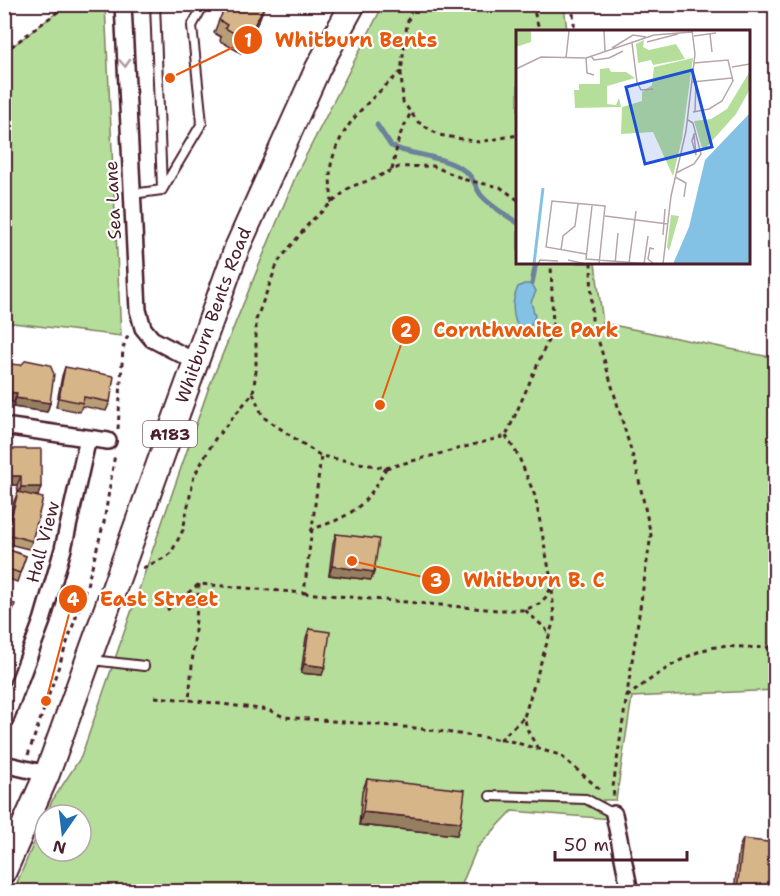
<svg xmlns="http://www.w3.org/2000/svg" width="780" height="896" font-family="'Shantell Sans',sans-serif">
	<rect width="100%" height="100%" fill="#fff"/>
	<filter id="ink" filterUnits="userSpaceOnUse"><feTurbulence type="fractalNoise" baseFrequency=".0167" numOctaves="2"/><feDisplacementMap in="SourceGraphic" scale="12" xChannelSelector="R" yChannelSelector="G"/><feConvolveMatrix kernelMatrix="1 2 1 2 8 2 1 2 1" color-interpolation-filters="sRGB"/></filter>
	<g filter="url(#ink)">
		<path fill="#b5de9a" stroke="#807e62" stroke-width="1.5" d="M68 4 105 5 121 336 5 322V52Z
			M383 5H564L567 31 518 32V262L595 263 603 323 775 358V690L632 697 616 800H603L611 819 512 811 477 848 459 891 13 892 45 817V851H81V815H46L52 801 81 757 209 387 297 173Z"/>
		<path fill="#83c2e4" stroke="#6c819a" stroke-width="1.5" d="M524 284H532L536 291 531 302 535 316 531 325 524 328 516 323C512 310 512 300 518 287Z"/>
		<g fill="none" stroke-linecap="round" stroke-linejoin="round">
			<path stroke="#6c819a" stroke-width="5" d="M377 125 391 146 402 150
				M401 150C422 156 448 158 466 172 474 177 475 187 481 195 491 207 505 214 518 223
				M532 284 536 262"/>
			<defs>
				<path id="service" d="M155 4 162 188
					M162 190 202 123 192 26 204 4
					M132 194 162 190
					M92 660 144 666
					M490 796 586 799 614 814"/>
				<path id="minor" d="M123 4 138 310 143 328 152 339 196 362
					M4 426 108 441
					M4 722 42 621 63 549 88 438
					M4 764 47 774
					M614 814 630 892"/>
				<g id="primary">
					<path id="s1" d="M4 871 47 774 237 248 318 68 353 4"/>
				</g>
			</defs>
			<use href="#service" stroke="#4a1f2b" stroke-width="12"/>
			<use href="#minor" stroke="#4a1f2b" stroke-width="20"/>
			<use href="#primary" stroke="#4a1f2b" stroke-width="28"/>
			<path stroke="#4a1f2b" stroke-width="3" stroke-dasharray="4.5 4.5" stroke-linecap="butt" d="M532 4 540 32
				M572 4 575 32
				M4 52 68 4
				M401 72 403 102 418 122 439 135 479 142 518 135
				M392 170 399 137 411 112
				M332 203C331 191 329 177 331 165 340 124 371 99 401 72L407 24 413 4
				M591 262 592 319 636 467 651 535 613 787 614 798
				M253 393 263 417 321 456 386 468 506 436 553 329 551 262
				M118 429 123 348 128 335
				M311 532 312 529C352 517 367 505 386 468
				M143 568 166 557 171 553 183 530 194 476 215 439 253 393 256 371V320L278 262 311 221 350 187 373 179 399 167 433 166 466 180 500 187 518 200
				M199 584 189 700 269 710 284 717 415 728 510 741 560 755 597 787 601 793
				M304 593 497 610H525L539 604 547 596 552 585 535 496 518 455 506 436
				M167 610 199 584 304 593 321 456
				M525 610 545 628 549 635
				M155 697 189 700
				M627 697C648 680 691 649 717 647 737 645 755 650 774 646L776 641
				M500 740 524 717
				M538 749 528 731 524 717 554 620 552 587
				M28 755 87 585 104 522 115 454"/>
			<use href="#service" stroke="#fff" stroke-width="8"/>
			<use href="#minor" stroke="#fff" stroke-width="15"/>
			<use href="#primary" stroke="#fff" stroke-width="24"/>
		</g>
		<path fill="#b89d76" stroke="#4a1f2b" stroke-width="1.5" d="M263 7H264L259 20 241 53 220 41 221 37 214 33 219 20Z
			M10 364 50 403 47 412 13 407 14 402 4 401V392L7 372Z
			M65 367 110 402 106 411 82 406 80 412 56 407 62 376Z
			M4 449 38 496H33L32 541 29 549 4 543 14 501 18 492 17 485H4Z
			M336 534 374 572 371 580 329 575 333 543Z
			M4 548 26 556 17 582 4 577Z
			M309 629 322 675 301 673 306 638Z
			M367 779 457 835 359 825 362 792Z
			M743 839 776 891H734L739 848Z"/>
		<path fill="#967f60" stroke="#4a1f2b" stroke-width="1.5" d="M264 7 259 20 241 53 246 40Z
			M7 392 17 393 14 402 4 401Z
			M16 398 50 403 47 412 13 407Z
			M6 476H21L17 485H4Z
			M21 487H41L38 496H18Z
			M332 566 374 572 371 580 329 575Z
			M304 664 325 667 322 675 301 673Z
			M363 812 461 822 457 835 359 825Z"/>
		<path fill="#d6b689" stroke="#4a1f2b" stroke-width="1.5" d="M227 4H262L261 6 264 7 246 40 225 28 227 25 219 20Z
			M26 360 50 365 54 374 50 403 16 398 17 393 7 392 10 364 21 365Z
			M65 367 114 376 110 402 84 397 83 403 59 398Z
			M4 449H41V487H21V476H6Z
			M18 492 43 498 32 541 7 534Z
			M336 534 379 539 374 572 332 566Z
			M4 548 26 556 20 573 6 568 4 573Z
			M4 601 15 604 7 628 4 627Z
			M309 629 330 632 325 667 304 664Z
			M367 779 465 790 461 822 363 812Z
			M743 839 776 843V891H747L737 890Z"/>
		<defs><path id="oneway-chevron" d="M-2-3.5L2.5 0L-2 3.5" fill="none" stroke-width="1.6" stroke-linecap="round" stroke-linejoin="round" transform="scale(1.5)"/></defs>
		<use stroke="#ae9aa0" href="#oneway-chevron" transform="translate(125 63) rotate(87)"/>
	</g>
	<g text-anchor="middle" stroke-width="4.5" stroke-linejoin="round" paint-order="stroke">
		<rect fill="#fff" stroke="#80626b" stroke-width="1.5" x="143" y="421" width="54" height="26" rx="4.5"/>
		<g font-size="16" font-weight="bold" fill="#4a1f2b">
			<text x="170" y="440">A183</text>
		</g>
		<g font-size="18" fill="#4a1f2b" stroke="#fff">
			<text transform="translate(113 200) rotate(-93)" y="6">Sea Lane</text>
			<text dy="6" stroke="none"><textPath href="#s1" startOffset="594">Whitburn Bents Road</textPath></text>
			<text transform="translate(43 542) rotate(-75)" y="6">Hall View</text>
		</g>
	</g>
	<g transform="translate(516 30)">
		<rect width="234" height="234" fill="#fff"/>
		<path d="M0 0H15V12L0 17ZM128 10 127 17 133 20 160 14 169 29 137 35 135 30 122 33 120 14ZM177 28 166 109 157 146 137 102 105 104 106 77 126 71V62L136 55 138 37ZM93 38 95 42H110L119 48 91 56V74L100 75 103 68 105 77 59 78 58 60H63V54H84V39ZM234 41V59L220 84 187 121 178 91 195 89 211 79ZM155 185 163 186 153 221 151 217Z" fill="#b5de9a"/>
		<path d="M234 83V234H157L173 197 189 130Z" fill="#83c2e4"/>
		<path fill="none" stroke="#83c2e4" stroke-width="3" d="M18 234 27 158"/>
		<path fill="none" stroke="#b7a5aa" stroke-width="1.5" d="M88 0 89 22M194 4 196 22M178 6 200 3M131 12 162 4M116 13 121 52 125 60 137 59M96 18 117 5 130 7M75 26 78 30 93 28 107 21M50 28 53 1M70 28 71 43 78 45M216 37 234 34M0 39 25 27 70 28 138 5 176 2M176 52 216 48M179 81 180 52M177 82 193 79 206 71 217 51 212 30 178 33M178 104 180 125 176 111 178 104 180 103M160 143 178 134 185 124 177 93 172 90M159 147 170 153 168 167M76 176 70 229 134 234M89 186 152 194M147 205 149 179M45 220 47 206 59 196 62 174M70 224 30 217 36 171 89 176 83 234M52 230 70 234M113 233 120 181M22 234 24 230 42 231M99 234 102 203M128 234 132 206M138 234 132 229 134 218 138 219M147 234 155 166 170 101 179 24 176 0"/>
		<path fill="#1d4ed8" fill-opacity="0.15" stroke="#1d4ed8" stroke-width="3" d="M176 40 196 117 129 134 110 57Z"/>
		<rect width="234" height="234" fill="none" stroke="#4a1f2b" stroke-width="3"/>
	</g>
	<path fill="none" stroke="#e8590c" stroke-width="2" d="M170 78L248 40M380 405L406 330M352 561L436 580M46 701L73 599"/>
	<g fill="#e8590c" stroke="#fff" stroke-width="2">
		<circle cx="170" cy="78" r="6"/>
		<circle cx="380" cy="405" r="6"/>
		<circle cx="352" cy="561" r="6"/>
		<circle cx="46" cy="701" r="6"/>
		<circle cx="248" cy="40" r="15"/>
		<circle cx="406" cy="330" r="15"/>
		<circle cx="436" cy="580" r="15"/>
		<circle cx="73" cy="599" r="15"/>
	</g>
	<g font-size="18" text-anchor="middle" font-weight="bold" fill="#fff">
		<text x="248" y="47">1</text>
		<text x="406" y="337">2</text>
		<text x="436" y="587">3</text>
		<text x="73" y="606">4</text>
	</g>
	<g font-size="20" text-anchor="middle" font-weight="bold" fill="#e8590c" stroke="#fff" stroke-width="4.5" stroke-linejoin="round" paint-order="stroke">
		<text x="356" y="47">Whitburn Bents</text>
		<text x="526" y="337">Cornthwaite Park</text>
		<text x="534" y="587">Whitburn B. C</text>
		<text x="159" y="606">East Street</text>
	</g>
	<rect width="780" height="896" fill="none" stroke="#fff" stroke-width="24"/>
	<rect x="12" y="12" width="756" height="872" fill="none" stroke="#4a1f2b" stroke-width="2" filter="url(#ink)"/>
	<g transform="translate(63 833) rotate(194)"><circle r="28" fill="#ffffff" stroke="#b7a5aa" stroke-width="1.5"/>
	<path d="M0-4.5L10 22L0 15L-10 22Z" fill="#1f6fb2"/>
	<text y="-9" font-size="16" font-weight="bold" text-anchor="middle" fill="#4a1f2b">N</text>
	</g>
	<path d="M555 851v9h132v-9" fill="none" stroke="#4a1f2b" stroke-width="3"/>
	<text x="564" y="851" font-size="18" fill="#4a1f2b" stroke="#ffffff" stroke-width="4.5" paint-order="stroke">50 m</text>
</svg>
